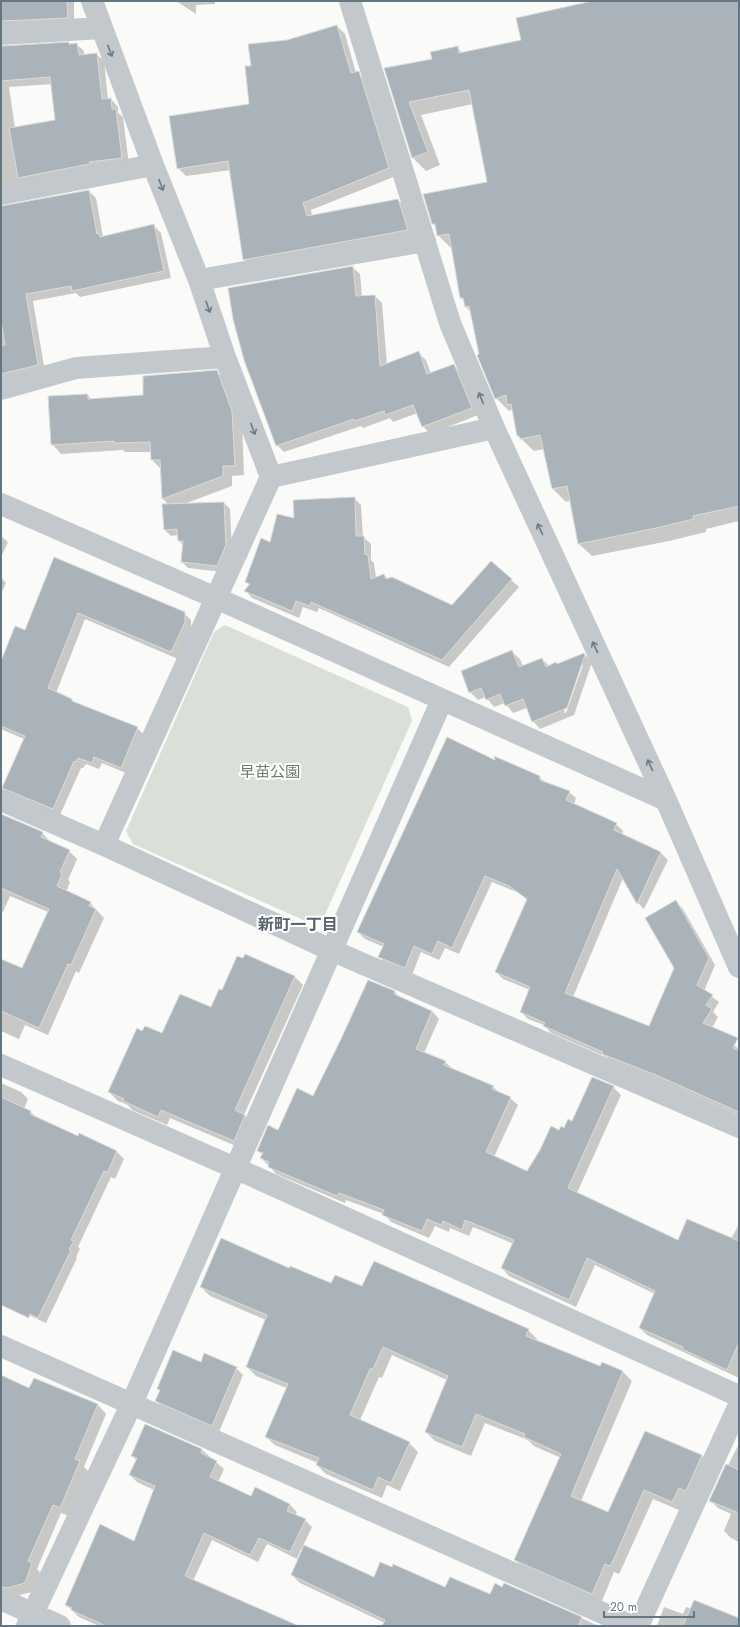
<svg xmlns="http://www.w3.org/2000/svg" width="740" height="1627" font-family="Jost,'Noto Sans JP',sans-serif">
	<rect width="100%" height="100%" fill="#fafaf8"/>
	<path fill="#dadfd7" d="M225 625 408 707 412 721 323 919 308 922 133 844 126 831 214 632Z"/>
	<path fill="#0003" fill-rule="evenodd" d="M1 1H74V24L1 31Z
		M176 1H215V4L196 5V14Z
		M597 1H739V521L706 529V532L669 541 592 556 579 544 571 500 566 502 553 489 544 449 534 451 518 436 513 409 509 411 496 398 481 354 472 313 466 307 465 301 461 298 452 248H451L438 235 436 227 433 224 488 182 473 104 421 115 440 165 426 171 413 158 385 69 433 60 457 48 463 53 522 41Z
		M337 26 345 34 356 73H358L366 81 396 176 311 210 312 216 398 200 406 208 415 238 252 267 244 259 231 170 186 176 178 168 251 105 252 67 287 41Z
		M76 44 84 51V56L96 54 104 61 108 100 111 99 118 107V113L123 117 129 165 1 191V47ZM52 84 56 121 15 128 9 87Z
		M89 191 96 198 103 237 153 225 161 233 171 278 80 297 76 293 33 301 45 372 1 383V207Z
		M352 267 360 274 362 296H375L382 303 387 365 418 353 426 360 431 374 453 365 460 372 478 415 430 434 423 426 418 413 393 422 390 418 363 428 361 426 284 452 277 445Z
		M216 371 226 381 242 422 244 475 232 476V486L184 504 224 503 230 509 232 552 223 572 188 568 182 562 184 546 179 541 178 535 171 536 165 530 169 505 163 499 161 469 152 460V452H125L123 450 61 454 52 444 88 395 92 400 144 396Z
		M354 498 361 505 363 537 371 544V560L374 563 376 578 384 575 388 579 453 606 491 562 519 587 449 667 319 608 317 612 303 607 299 618 252 598 246 591 250 586 246 582 271 543 295 519Z
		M1 536 8 542 1 557Z
		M55 558 184 613 191 620V629L178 659 85 619 56 693 72 700 76 704 137 728 144 735 128 774 102 763 99 769 86 764 83 768H81L60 815 10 795 3 788 24 739 1 729V661L16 627 26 631Z
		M1 577 6 583 1 594Z
		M512 652 520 659 523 666 542 659 549 666 558 665 584 654 592 662 574 715 540 729 533 721 527 708 513 713 505 703 494 707 486 697 478 700 470 692ZM581 665H583L566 713 564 712Z
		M497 762 539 777 545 782 569 792 576 798 574 805 616 824 623 831 622 834 661 853 668 860 644 909 638 903 623 878 573 997 649 1027 675 968 676 902 683 909 715 965 704 991 719 1002 713 1012 718 1017 712 1028 739 1049V1115L632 1069 631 1070 610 1061 607 1057 551 1033 544 1025 528 1019 521 1012 530 990 503 979 496 972 528 900 517 892 492 882 459 954 445 948 439 960 421 952 412 975 386 964 380 957 384 947 365 939 358 932Z
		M1 814 42 833 50 841V842L69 851 77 859 68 880 70 882 66 892 90 903 104 918 79 973 76 971 48 1035 25 1025 19 1039 1 1031V960L22 969 48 912 10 896 3 912 1 911Z
		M295 977 303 985 244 1115 253 1124 243 1149 170 1118 167 1125 132 1110 128 1105 118 1101 109 1092 143 1032 163 1034 211 1009 222 991Z
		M395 992 400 998 432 1011 439 1019 424 1053 445 1062 453 1069 493 1087 499 1092 510 1098 518 1105 494 1157 528 1172 559 1131 573 1122 593 1078 613 1087 621 1095 577 1193 679 1242 731 1239 739 1224V1378L647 1335 640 1328 655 1294 595 1265 576 1307 509 1276 502 1268 514 1244 473 1227 469 1236 450 1228 449 1232 435 1226 429 1238 391 1222 384 1214 346 1200 345 1203 276 1174 269 1166 261 1158 263 1155 258 1151 313 1097Z
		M1 1083 21 1092 28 1099 24 1109 31 1112 37 1118 78 1137 117 1152 124 1159 115 1179 111 1177 78 1247 80 1249 76 1257 77 1258 46 1323 1 1302Z
		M375 1262 528 1330 537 1339 536 1342 601 1367 623 1372 632 1381 581 1501 609 1513 645 1432 702 1456 711 1465 681 1511 653 1499 621 1570 619 1574 614 1572 601 1603 524 1569 515 1560 561 1458 534 1446 528 1440 485 1423 471 1456 435 1441 426 1432 447 1380 392 1355 382 1378 379 1377 360 1420 409 1443 418 1452 400 1491 387 1485 382 1498 326 1474 317 1465 318 1463 275 1445 266 1437 287 1388 256 1376 247 1367 266 1320 210 1296 201 1287 290 1269 332 1284 363 1287Z
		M201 1363 236 1368 243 1375 219 1432 163 1407 156 1401 161 1391 158 1389Z
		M1 1376 29 1389 34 1379 98 1405 106 1414 84 1467 88 1471 69 1516 61 1513 37 1569 40 1572 33 1592 1 1599Z
		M739 1444V1542L731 1538 724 1531 731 1514 718 1508 710 1500Z
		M202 1450 224 1469 218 1482 251 1497 255 1488 290 1505 297 1512 295 1516 305 1520 312 1527 303 1546 374 1578 490 1595 503 1588 505 1584 599 1626H383L385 1623 300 1583 292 1575 303 1550 301 1549 297 1559 267 1544 258 1562 212 1540 193 1581 274 1626H99L79 1617 66 1605 135 1542 154 1490 137 1482 130 1475 137 1461 132 1455Z
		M664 1607 683 1614 686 1607 739 1622V1626H657Z"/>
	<path fill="#aab3b9" stroke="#dcdcda" d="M1 1H67L68 18 1 21Z
		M592 1H739V506L693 516 694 519 656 528 578 544 567 486 552 489 540 435 520 439 519 436H517L511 404 507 405 506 395 495 399 477 355 479 354 469 306 465 307 463 298H460L449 234 437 236 435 224H432L423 194 487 182 469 90 409 102 428 152 412 158 384 68 432 59 430 52 458 46 459 53 521 40 516 18Z
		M337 25 351 73 359 71 389 168 303 203 307 216 398 199 408 230 243 260 228 161 177 169 169 116 249 104 245 66H251L248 44 287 40Z
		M69 42V44L77 43 79 55 97 53 102 99 111 98 112 109H116L122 158 89 162 90 164 84 165 18 178 9 128 55 120 50 77 1 81V46Z
		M89 190 97 234 99 233 100 237 154 224 164 271 72 291 71 286 26 294 38 365 1 374V346L5 345 1 321V206Z
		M353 266 356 296 375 295 380 366 419 351 427 374 454 364 472 408 422 427 413 405 385 415 384 411 355 421 354 419 276 446 244 360 233 319 228 288Z
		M217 370 232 411 235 466H223V476L162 499 160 460H151L150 442 115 443 114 441 51 445 48 396 88 394V399L143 395V376Z
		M355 497 356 536H364L365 554 368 555 371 579 384 574 386 579 392 577 452 605 491 561 512 579 442 660 311 602 310 606 296 601 292 611 244 591 250 584 245 582 261 538 270 542 277 514 294 518 293 500Z
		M224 502 226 545 217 566 181 562 183 541H178L177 529 164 530 162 504Z
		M54 557 185 612V622L171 652 78 613 48 688 72 699V701L138 727 121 768 94 757 92 763 78 758 76 762 74 761 53 809 2 788 25 736 1 726V661L15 626 25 630Z
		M512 650 519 667 542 658 546 667 556 662 557 664 584 653 585 655 567 708 532 722 523 699 505 706 500 694 486 700 481 688 469 693 461 671Z
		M447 737 495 760 494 756 540 776V780L570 791 566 800 617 823 614 830 661 852 637 904 617 869 565 993 649 1026 674 968 645 918 676 900 709 958 697 985 713 995 706 1005 712 1009 703 1023 738 1038 733 1048 739 1051V1112L656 1075 602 1054 603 1052 543 1026 545 1023 520 1012 530 987 495 972 527 899 509 886 485 876 452 948 438 941 432 954 414 946 405 968 378 957 384 944 357 932Z
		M1 814 43 832 41 837 70 850 60 872 62 874 57 886 91 902 89 906 96 909 71 965 68 964 39 1028 1 1011V959L22 968 49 909 1 888Z
		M245 954 295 976 235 1110 245 1115 234 1141 161 1110 158 1117 123 1101 124 1099 108 1092 137 1028 142 1031 145 1026 162 1033 180 994 211 1007 219 989 222 990 237 956 243 958Z
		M368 980 395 991 394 994 432 1011 416 1049 446 1061 444 1065 494 1086 492 1089 511 1097 486 1152 527 1171 540 1150 551 1126 559 1130 561 1126 564 1128 568 1119 572 1121 592 1077 614 1086 568 1188 678 1240 687 1219 739 1241V1342L727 1370 682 1349 683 1347 639 1328 655 1291 587 1258 569 1300 501 1268 514 1240 465 1220 462 1230 443 1221 441 1225 427 1219 422 1231 382 1215 384 1210 339 1193 337 1196 268 1167 269 1162 260 1158 263 1153 257 1151 268 1125 278 1130 297 1088 313 1096 341 1039Z
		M1 1097 31 1111 30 1114 78 1136 79 1133 117 1151 107 1173 104 1171 71 1240 74 1241 69 1249 71 1250 38 1318 30 1314 29 1318 1 1305Z
		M221 1238 289 1268 290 1266 331 1283 335 1275 362 1286 374 1261 529 1329 526 1336 600 1366 602 1362 623 1371 571 1496 608 1512 645 1431 702 1455 686 1491 679 1488 672 1502 644 1490 613 1561 610 1566 605 1564 592 1594 514 1560 561 1454 524 1437 525 1434 476 1414 462 1447 425 1432 448 1376 383 1347 373 1369H370L350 1415 410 1442 391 1483 378 1477 373 1490 316 1465 319 1458 265 1437 288 1384 246 1367 267 1315 200 1287Z
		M173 1350 201 1362 204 1353 237 1367 212 1426 155 1401 160 1390 157 1389Z
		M1 1375 29 1388 34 1378 98 1404 75 1459 80 1461 60 1508 53 1505 28 1561 32 1563 25 1583 7 1588 1 1587Z
		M145 1424 202 1449 201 1453 217 1461 210 1477 251 1496 255 1487 290 1504 287 1511 306 1519 290 1552 259 1538 250 1555 204 1533 185 1576 299 1626H106L71 1610 72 1608 65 1605 100 1524 134 1541 155 1486 129 1475 137 1458 131 1456Z
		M726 1464 739 1470V1513L709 1501Z
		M304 1545 374 1577 380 1562 392 1567 393 1564 445 1587 450 1577 490 1594 495 1583 502 1587 504 1583 582 1617 578 1626H382L385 1620 291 1575Z
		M694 1600 739 1618V1626H683Z"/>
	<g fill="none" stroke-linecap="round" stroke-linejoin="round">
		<path stroke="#c3c8cc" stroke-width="22" d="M92 1 153 165 199 280 225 357 271 477 104 845
			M350 1 450 323 494 428 666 800 739 967
			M1 34 102 28
			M1 194 153 165
			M199 280 425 241
			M1 389 76 368 225 357
			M271 477 494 428
			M1 504 216 598 666 800
			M1 800 104 845 331 950 739 1127
			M1 1065 235 1168 739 1396
			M1 1346 632 1626
			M1 1599 60 1626
			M27 1626 132 1403 442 700
			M638 1626 739 1405"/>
	</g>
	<defs><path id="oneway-shaft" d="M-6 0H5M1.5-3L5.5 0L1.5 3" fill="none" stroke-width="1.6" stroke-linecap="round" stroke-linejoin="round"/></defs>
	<g stroke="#6a7a87">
		<use href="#oneway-shaft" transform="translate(110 51) rotate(69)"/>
		<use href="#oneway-shaft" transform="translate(161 185) rotate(69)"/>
		<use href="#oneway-shaft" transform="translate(208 307) rotate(71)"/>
		<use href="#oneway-shaft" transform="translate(481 398) rotate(-112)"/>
		<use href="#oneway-shaft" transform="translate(253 429) rotate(69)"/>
		<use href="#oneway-shaft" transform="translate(540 529) rotate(-115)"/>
		<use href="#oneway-shaft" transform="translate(595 647) rotate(-115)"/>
		<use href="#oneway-shaft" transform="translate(650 765) rotate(-115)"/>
	</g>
	<g text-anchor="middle" stroke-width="4" stroke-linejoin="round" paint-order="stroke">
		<g font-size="15" fill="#687a64" stroke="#fff">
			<text x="270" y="777">早苗公園</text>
		</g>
		<g font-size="16" font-weight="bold" fill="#57646e" stroke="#fff">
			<text x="298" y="930">新町一丁目</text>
		</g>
	</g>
	<rect width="740" height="1627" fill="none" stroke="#657683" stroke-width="4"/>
	<path d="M604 1611v6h90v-6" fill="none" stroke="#657683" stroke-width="2"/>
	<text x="610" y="1611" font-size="12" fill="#657683" stroke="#ffffff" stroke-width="3" paint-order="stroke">20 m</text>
</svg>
